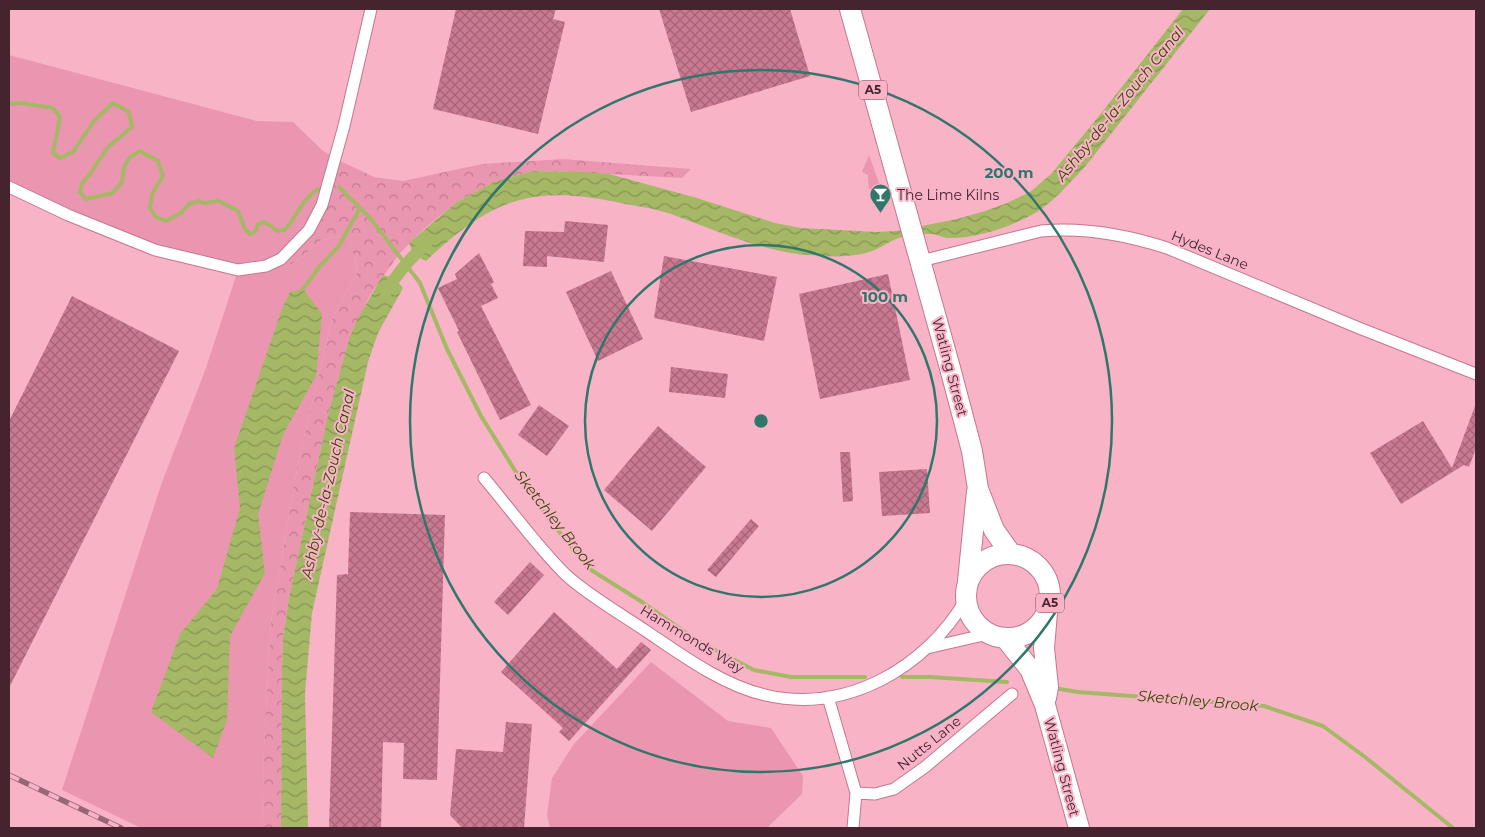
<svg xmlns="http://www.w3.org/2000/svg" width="1485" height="837" font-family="Montserrat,sans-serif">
	<defs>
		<pattern id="forest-crowns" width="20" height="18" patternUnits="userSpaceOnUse" patternTransform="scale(1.25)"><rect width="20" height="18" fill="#eb96b0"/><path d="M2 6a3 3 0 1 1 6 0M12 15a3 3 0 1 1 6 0" fill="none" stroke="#c07a90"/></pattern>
		<pattern id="water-waves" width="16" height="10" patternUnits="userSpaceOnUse" patternTransform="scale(1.25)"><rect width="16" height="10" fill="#a5b866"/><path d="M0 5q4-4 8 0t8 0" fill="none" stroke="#889554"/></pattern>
		<pattern id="building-cross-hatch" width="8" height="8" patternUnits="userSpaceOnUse" patternTransform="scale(1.25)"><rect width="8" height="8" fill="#c97992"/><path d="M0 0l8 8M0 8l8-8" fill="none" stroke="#a56378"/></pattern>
	</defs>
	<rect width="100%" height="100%" fill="#f8b3c7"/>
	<path fill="#eb96b0" d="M9 55 257 121 293 122 322 150 334 158 322 205 262 279 300 259 319 241 340 236 349 240 358 271 332 320 298 463 271 621 264 746 262 828H141L62 790 161 485 206 368 238 270 155 250 9 187Z
		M869 155 884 197 881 199C869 196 868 186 868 175L862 172Z
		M651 662 728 721 771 728 803 776 802 794 767 828H550L547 815 552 778 574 744Z"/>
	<path fill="url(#forest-crowns)" d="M334 158 374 177 403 181 482 164 563 159 691 169 682 178 553 171H532L494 182 457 202 424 229 399 254 370 295 349 339 328 415 289 598 283 638 282 671 281 828H262L264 746 271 621 298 463 332 320 358 271 349 240 339 236 319 241 300 259 262 280 266 266 301 245Z"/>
	<path fill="url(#water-waves)" d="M1183 9H1210L1084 168C1071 181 1059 196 1044 207 1021 224 979 238 951 238 944 239 937 233 929 234 920 234 908 235 899 238 889 241 880 249 869 252 846 259 821 256 797 254 754 248 712 229 671 214 654 208 634 206 616 202 529 184 489 201 426 261L414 255 409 243 457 202 494 182 532 171 585 172 609 174 697 198 775 223 801 228 876 232 896 231 957 219 985 211 1007 203 1030 192 1052 173 1103 111Z
		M383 275 394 278 403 288 378 333 368 362 312 613 305 693 308 828H281L282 671 283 638 289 598 328 415 349 339 358 318Z
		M303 289 322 314 316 376 283 435 258 514 265 573 230 636 227 720 213 758 151 712 180 634 217 589 240 508 234 448 283 306 290 292Z"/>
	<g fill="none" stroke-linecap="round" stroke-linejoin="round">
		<path stroke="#a5b866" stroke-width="4" d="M9 104 21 103 53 108 60 117 53 153 60 158 73 152 94 121 113 103 129 112 132 127 108 147 90 174 82 183 80 192 86 199 113 193 122 182 124 167 130 157 140 151 158 161 163 176 152 194 150 208 156 217 166 221 181 213 189 204 199 201 204 203 219 201 238 211 245 229 250 234 255 232 258 224 265 222 277 231 285 230C297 216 302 199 318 189
			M339 187 370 218 420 283 447 349 481 416 516 472 549 519 588 568 642 602 696 640 754 670 791 677H865
			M303 289 320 266 339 246 360 208
			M902 677H930L1007 682
			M1054 688 1078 692 1264 706 1323 726 1365 757 1453 828"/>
		<path stroke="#a5b866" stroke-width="12" d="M386 292C397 274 410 258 426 244"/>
	</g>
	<path fill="url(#building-cross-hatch)" d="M456 9H556L553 19 565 22 538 134 433 109Z
		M659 9H790L810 76 691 112Z
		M565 221 608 225 604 262 547 256V267L523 266 525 231 564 232Z
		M479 253 494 282 491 284 498 298 481 306 531 405 500 420 457 332 459 331 438 288 457 279 455 274Z
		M664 256 777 277 764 341 654 318Z
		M611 271 643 339 598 361 566 292Z
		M888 274 910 380 820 399 799 294Z
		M72 296 179 351 9 688V421Z
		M671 367 728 374 725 398 669 392Z
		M539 405 569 426 547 456 518 435Z
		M1475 406 1476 448 1469 467 1464 465 1401 504 1370 453 1423 421 1452 468Z
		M658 426 706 467 652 531 604 490Z
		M840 452H850L853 501 843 502Z
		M927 469 930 513 882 516 879 472Z
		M350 512 445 515 437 780 403 779 404 743 383 742 381 828H329L337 575 348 574Z
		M751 519 759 526 716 577 707 570Z
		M530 562 544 575 508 615 494 602Z
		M554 612 617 669 641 642 651 650 569 741 559 732 563 728 501 672Z
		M506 722 532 724 524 828H462L450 815 456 749 503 752Z"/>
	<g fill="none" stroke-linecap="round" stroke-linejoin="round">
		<defs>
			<path id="street" d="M9 187 68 215 155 250 238 270 266 266 281 259 309 230 322 205 344 126 371 9
				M921 261 1041 231C1084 227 1127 235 1167 248L1359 328 1476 374
				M484 478C511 510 536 545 565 574 586 594 621 614 646 631 682 655 722 685 765 695 846 714 926 668 966 599
				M927 648 988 634
				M828 697 856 793 853 828
				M856 793 875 794 894 789 925 767 1012 694"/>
			<path id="highway" d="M850 9 950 368 972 451 978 489 994 530 1011 554
				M966 596a42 42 0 1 1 84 0a42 42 0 1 1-84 0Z
				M968 581 977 491
				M1006 639 1030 669 1045 705 1079 828
				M1046 698 1048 687 1044 648 1047 613"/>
		</defs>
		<use href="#street" stroke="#c6768f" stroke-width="13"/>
		<use href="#highway" stroke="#c6768f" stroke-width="22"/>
		<use href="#street" stroke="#fff" stroke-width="11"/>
		<use href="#highway" stroke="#fff" stroke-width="20"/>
		<defs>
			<path id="rail" d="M9 775 121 828"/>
		</defs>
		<use href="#rail" stroke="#986776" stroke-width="5.5"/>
		<use href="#rail" stroke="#f8b3c7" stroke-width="4" stroke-dasharray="11" stroke-linecap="butt"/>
	</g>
	<g fill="none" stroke="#31766a" stroke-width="2.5">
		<circle cx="761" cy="421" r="176"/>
		<circle cx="761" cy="421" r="351"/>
	</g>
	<defs>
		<symbol id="bar-pin" viewBox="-11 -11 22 30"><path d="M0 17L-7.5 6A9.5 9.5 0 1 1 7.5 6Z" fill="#31766a" stroke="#f8b3c7"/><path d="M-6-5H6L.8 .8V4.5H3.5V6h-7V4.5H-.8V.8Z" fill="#fff"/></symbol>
	</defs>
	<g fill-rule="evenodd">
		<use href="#bar-pin" x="868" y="182" width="25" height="34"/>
	</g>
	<g text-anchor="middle" stroke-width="4" stroke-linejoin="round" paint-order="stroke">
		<g fill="#f8b3c7" stroke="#7b4f5d" stroke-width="1">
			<rect x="859" y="80.5" width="28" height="19" rx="4"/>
			<rect x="1036" y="593.5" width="28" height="19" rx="4"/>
		</g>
		<g font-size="12" font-weight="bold" fill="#45242f">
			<text x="873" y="94">A5</text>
			<text x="1050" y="607">A5</text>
		</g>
		<g font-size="14" fill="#45242f" stroke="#f8b3c7" text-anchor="start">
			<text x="897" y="200">The Lime Kilns</text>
		</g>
		<g font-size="14" fill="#45242f" stroke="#f8b3c7">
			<text transform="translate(1210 250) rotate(22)" y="5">Hydes Lane</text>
			<text transform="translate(950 367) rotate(75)" y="5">Watling Street</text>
			<text transform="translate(692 639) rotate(31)" y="5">Hammonds Way</text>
			<text transform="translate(929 743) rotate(-39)" y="5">Nutts Lane</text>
			<text transform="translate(1062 767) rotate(75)" y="5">Watling Street</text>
		</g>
		<g font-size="15" font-style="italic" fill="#3b4606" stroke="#f8b3c7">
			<text transform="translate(1120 104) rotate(-51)" y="5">Ashby-de-la-Zouch Canal</text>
			<text transform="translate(328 484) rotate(-77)" y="5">Ashby-de-la-Zouch Canal</text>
			<text transform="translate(555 520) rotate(52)" y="5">Sketchley Brook</text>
			<text transform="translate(1198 701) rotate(5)" y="5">Sketchley Brook</text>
		</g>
	</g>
	<circle cx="761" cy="421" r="8" fill="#31766a" stroke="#f8b3c7" stroke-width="2.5"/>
	<g font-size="15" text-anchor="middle" font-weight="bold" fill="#31766a" stroke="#f8b3c7" stroke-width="4" stroke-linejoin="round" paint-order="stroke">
		<text x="1009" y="178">200 m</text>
		<text x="885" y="302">100 m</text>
	</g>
	<rect width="1485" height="837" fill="none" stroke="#45242f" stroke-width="20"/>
</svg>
